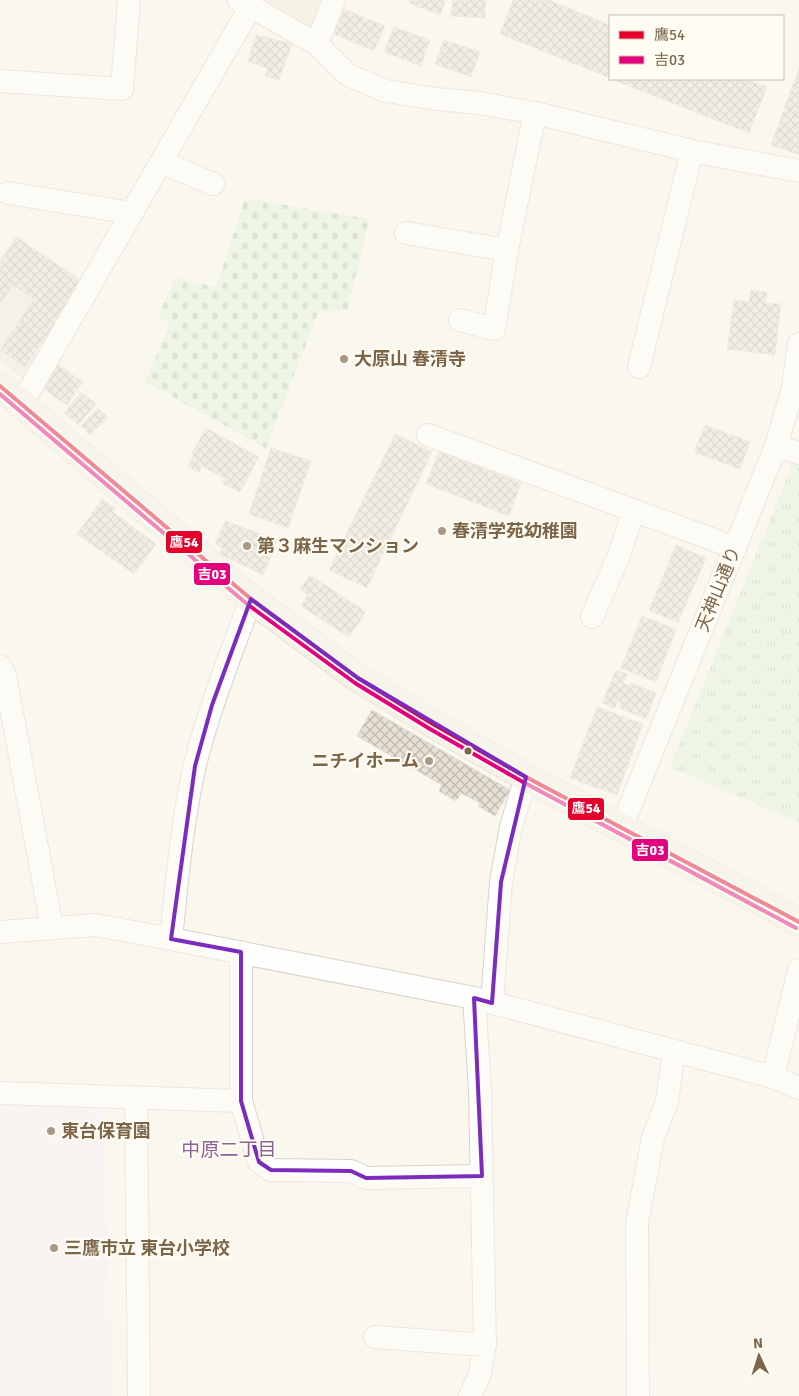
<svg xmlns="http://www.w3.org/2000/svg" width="799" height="1396" font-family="Signika,'Noto Sans JP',sans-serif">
	<defs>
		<pattern id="cemetery-stones" width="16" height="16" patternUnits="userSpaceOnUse" patternTransform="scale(1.25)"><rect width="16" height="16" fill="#e2f2d8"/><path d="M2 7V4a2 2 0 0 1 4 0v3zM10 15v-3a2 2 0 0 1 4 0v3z" fill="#bcc8b1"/></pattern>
		<pattern id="park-tufts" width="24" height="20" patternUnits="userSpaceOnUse" patternTransform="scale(1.25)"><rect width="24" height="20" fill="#e2f2d8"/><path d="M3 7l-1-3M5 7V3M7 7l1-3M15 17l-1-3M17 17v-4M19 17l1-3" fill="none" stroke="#bcc8b1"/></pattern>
		<pattern id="building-cross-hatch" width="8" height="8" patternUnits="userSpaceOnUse" patternTransform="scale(1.25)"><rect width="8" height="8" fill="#e7e0d5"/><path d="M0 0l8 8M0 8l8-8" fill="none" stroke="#c0b9af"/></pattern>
	</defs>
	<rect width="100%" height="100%" fill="#faf7ee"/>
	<path fill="#f3ecdc" d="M252 0H328L316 33Z"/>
	<path fill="#ede8df" d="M16 236 86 282 24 381 0 360V259Z"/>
	<path fill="#f8eef5" d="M0 1105 102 1107 114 1396H0Z"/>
	<path fill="url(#cemetery-stones)" d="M245 198 369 219 348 309 318 313 266 448 145 382 170 324 158 316 175 278 216 287Z"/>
	<path fill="url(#park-tufts)" d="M793 463 799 464V823L670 767Z"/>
	<path fill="url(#building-cross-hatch)" stroke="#e4dcd0" d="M410 0H446L440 15 409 3Z
		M453 0H486L485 18 451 16Z
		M513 0H549L610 25V78L500 34Z
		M344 9 385 26 374 51 334 34Z
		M394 27 430 40 421 66 384 52Z
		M256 35 292 44 279 80 265 76 268 69 248 61Z
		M444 40 480 52 471 77 435 64Z
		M799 68V155L771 145Z
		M611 79H746L767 87 749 133Z
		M17 237 83 283 25 367 0 350 34 299 13 285 0 304V262Z
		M751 290 767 292 766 303 781 304 775 355 727 349 734 300 749 302Z
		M56 363 83 382 67 405 40 387Z
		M81 392 96 404 78 425 64 413Z
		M98 408 108 418 90 435 81 426Z
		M705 425 750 442 740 469 694 452Z
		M206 428 259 457 240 492 222 483 225 479 202 466 199 472 188 467 194 454 192 453Z
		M395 434 432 452 367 588 329 570Z
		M271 448 311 461 288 528 249 514Z
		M439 451 521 483 509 516 426 484Z
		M102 499 116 509 113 512 156 544 134 574 77 534Z
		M226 521 277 540 263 575 219 554 223 549 215 543Z
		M676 545 706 558 678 623 649 610Z
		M310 575 366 612 349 637 301 606 308 595 300 589Z
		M642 616 676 629 656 682 621 668Z
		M616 670 627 674 623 683 629 686 631 683 656 693 646 719 619 708 621 703 618 701 615 708 602 703Z
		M597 707 643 724 617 795 570 778Z
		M372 710 510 790 495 816 478 806 480 803 461 793 456 801 439 791 442 785 357 736Z"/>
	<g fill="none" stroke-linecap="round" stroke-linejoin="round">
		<defs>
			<path id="minor" d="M239 0 317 44 348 75 386 91 437 99 480 103 535 113 692 151 799 171
				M317 44 334 0
				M0 81 122 89 129 0
				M161 162 213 184
				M8 193 132 213
				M406 233 507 250
				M460 320 494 329 507 250 535 113
				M639 367 692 151
				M21 405 251 6
				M428 435 717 541 735 549
				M776 446 799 453
				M592 617 619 555 634 510
				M0 666 5 676 52 927
				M621 828 776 446 793 388 799 344
				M0 932 95 925 171 939 474 998 773 1077 799 1088
				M171 939C177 881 182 822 195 765 209 708 231 654 251 599
				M241 952V1101L259 1162 271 1170 351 1171 366 1178 482 1176
				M492 1003 501 882 511 827 526 777
				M773 1077 799 970
				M0 1093 241 1101
				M136 1098 139 1396
				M375 1337 485 1345
				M470 1396 479 1377 485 1345 480 1089 474 998
				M638 1396 637 1223 653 1138 667 1101 674 1051"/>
			<path id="major" d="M0 386 251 599 358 678 433 724 526 777 799 922"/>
		</defs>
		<use href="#minor" stroke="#d8d3c9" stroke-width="24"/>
		<use href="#major" stroke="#dcd4ca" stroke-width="29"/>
		<use href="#minor" stroke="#fefefc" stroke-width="22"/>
		<use href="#major" stroke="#f4f1e6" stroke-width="28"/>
		<defs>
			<path id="bus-1" d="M0 386 251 599 358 678 433 724 526 777 799 922"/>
			<path id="bus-2" d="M0 394 247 604 355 683 430 729 523 782 796 928"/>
		</defs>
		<use href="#bus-1" stroke="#fffcf3" stroke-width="8"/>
		<use href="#bus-2" stroke="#fffcf3" stroke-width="8"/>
		<use href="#bus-1" stroke="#e4002b" stroke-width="4"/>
		<use href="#bus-2" stroke="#e5007d" stroke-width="4"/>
	</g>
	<path d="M0 0H799V1396H0ZM251 599 358 678 526 777 501 882 492 1003 474 998 482 1176 366 1178 351 1171 271 1170 259 1162 241 1101V952L171 939 195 766 212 705Z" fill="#faf7ee" fill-opacity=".55" fill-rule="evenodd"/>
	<path fill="none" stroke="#7b2cbf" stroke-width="4" stroke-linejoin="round" d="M251 599 358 678 526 777 501 882 492 1003 474 998 482 1176 366 1178 351 1171 271 1170 259 1162 241 1101V952L171 939 195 766 212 705Z"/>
	<g fill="#a99883" stroke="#fffcf3" stroke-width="2">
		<circle cx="344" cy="359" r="5"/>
		<circle cx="442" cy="531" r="5"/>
		<circle cx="247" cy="546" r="5"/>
		<circle cx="429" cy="761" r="5"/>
		<circle cx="51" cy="1131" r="5"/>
		<circle cx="54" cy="1248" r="5"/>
	</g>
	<circle fill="#7d654a" stroke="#fffcf3" stroke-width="2" cx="468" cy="751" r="4.5"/>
	<g text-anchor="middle" stroke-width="4" stroke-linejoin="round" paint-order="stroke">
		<g font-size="18" font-weight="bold" fill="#7d654a" stroke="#fffcf3" text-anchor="start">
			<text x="354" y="365">大原山 春清寺</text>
			<text x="452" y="537">春清学苑幼稚園</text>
			<text x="257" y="552">第３麻生マンション</text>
			<text x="419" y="767" text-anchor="end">ニチイホーム</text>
			<text x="61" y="1137">東台保育園</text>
			<text x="64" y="1254">三鷹市立 東台小学校</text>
		</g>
		<g font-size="18" fill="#7d654a" stroke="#fffcf3">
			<text transform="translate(718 589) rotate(-68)" y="6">天神山通り</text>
		</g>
		<g font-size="19" fill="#8f6298" stroke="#fffcf3">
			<text x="229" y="1156">中原二丁目</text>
		</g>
	</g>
	<g stroke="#fffcf3" stroke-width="2">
		<rect x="165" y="530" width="38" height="24" rx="5" fill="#e4002b"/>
		<rect x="193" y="562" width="38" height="24" rx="5" fill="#e5007d"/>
		<rect x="567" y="797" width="38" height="24" rx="5" fill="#e4002b"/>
		<rect x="631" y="838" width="38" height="24" rx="5" fill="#e5007d"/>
	</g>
	<g font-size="14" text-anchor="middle" font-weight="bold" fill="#fff">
		<text x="184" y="547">鷹54</text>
		<text x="212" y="579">吉03</text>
		<text x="586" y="813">鷹54</text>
		<text x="650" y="855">吉03</text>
	</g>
	<rect x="609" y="15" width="175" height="65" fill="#fffcf3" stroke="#cbc0af"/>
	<rect x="619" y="31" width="25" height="8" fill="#e4002b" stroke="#cbc0af"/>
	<text x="654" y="40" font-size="15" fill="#7d654a">鷹54</text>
	<rect x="619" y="56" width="25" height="8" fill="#e5007d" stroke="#cbc0af"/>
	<text x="654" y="65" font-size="15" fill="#7d654a">吉03</text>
	<g transform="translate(759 1356) rotate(356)" stroke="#fffcf3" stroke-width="4" paint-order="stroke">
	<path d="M0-4L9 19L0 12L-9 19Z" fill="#7d654a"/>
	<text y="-8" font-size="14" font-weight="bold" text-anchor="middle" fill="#7d654a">N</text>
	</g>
</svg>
